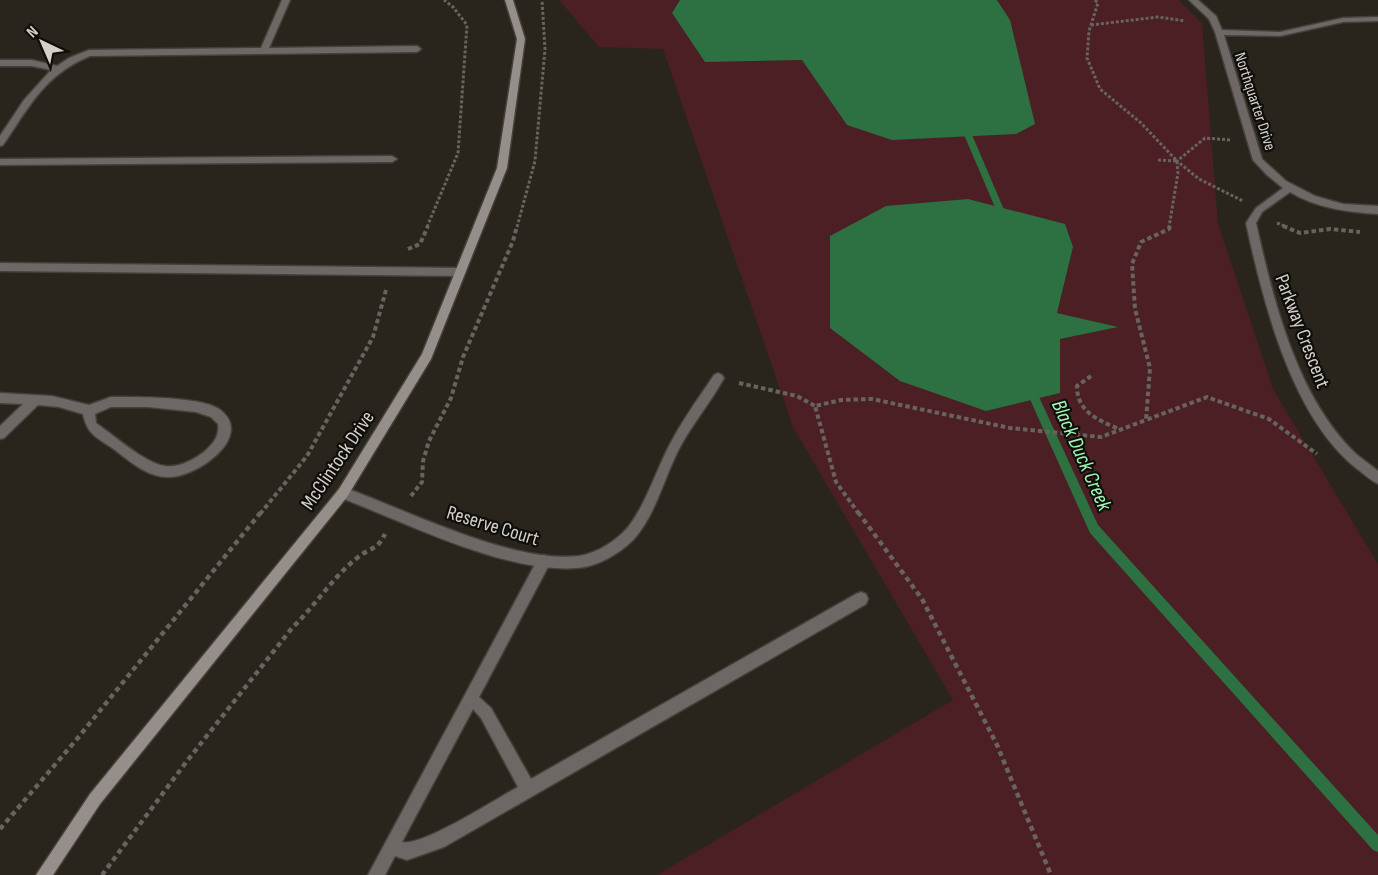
<svg xmlns="http://www.w3.org/2000/svg" width="1378" height="875" font-family="'Sofia Sans Condensed',sans-serif">
	<rect width="100%" height="100%" fill="#29251d"/>
	<path fill="#4c1f25" fill-rule="evenodd" d="M559 0H680L672 13 705 61 802 60 847 125 1010 20 997 0H1179L1202 23 1218 224 1273 389 1378 564V875H657L953 700 793 427 663 49 599 47ZM1073 247 1057 313 1116 327 1060 339V393L986 411Z"/>
	<path fill="#2d7041" d="M680 0H997L1010 20 1035 124 1016 134 892 140 847 125 802 60 705 62 672 13Z
		M968 199 1065 224 1073 247 1057 313 1118 327 1060 339V393L986 411 900 381 830 328V236L886 206Z"/>
	<g fill="none" stroke-linecap="round" stroke-linejoin="round">
		<path fill="#2d7041" fill-rule="evenodd" d="M963 120 967 123 1008 219 1007 221 1004 222 1000 219 959 123Z
			M1029 382 1033 383 1034 386 1098 525 1378 835V852L1373 850 1090 533 1024 386 1025 383Z"/>
		<defs>
			<path id="lane" d="M282 0H290L269 48 417 46 421 49 417 52 90 56C45 74 29 107 3 145L0 146V136L24 100 51 70 32 66H0V60H32L57 66 69 58 89 50 261 48Z
				M392 156 397 159 392 162 0 165V159Z
				M0 263 461 268 466 272 461 276 0 271Z
				M0 393 52 396 89 405 111 397H120C143 397 201 397 219 409 257 436 195 479 167 477 148 477 129 461 115 450 98 438 87 435 83 414L59 407 38 405 4 438 0 439V426L23 404 0 403ZM111 407H148L196 412 211 417 218 424C220 436 213 444 204 452 193 460 179 468 165 466 146 464 112 434 96 423L95 414Z
				M544 555 549 557 551 561 549 565 479 697 491 708 531 779 856 594 861 592 866 594 868 599 866 604 444 847 407 860 395 856 385 875H368L539 557ZM473 709 481 718 518 787C498 798 420 848 402 842Z"/>
			<path id="street" d="M1189 0H1198L1216 16 1222 30 1280 32 1343 18 1378 17V21L1343 22 1280 36 1224 35 1262 159 1286 181 1315 196 1343 204 1378 206V214C1348 212 1316 208 1290 192L1262 212 1256 223C1273 300 1297 398 1356 454 1363 460 1371 465 1378 471V484C1370 480 1363 473 1356 468 1291 416 1263 301 1246 223L1256 208 1283 188 1267 175 1253 160 1215 32 1209 19Z
				M718 373 722 375 724 378C711 402 693 423 680 447 664 477 656 515 633 540 619 554 596 567 577 568 506 574 405 522 339 497L337 493 339 489 343 487C406 510 513 564 579 556 597 553 617 541 629 526 646 503 655 474 668 448 681 422 698 399 714 375Z"/>
			<path id="secondary" d="M505 0H513L525 39 507 168 431 359 347 497 100 804 53 875H36L90 794 339 489 422 354 497 168 517 39Z"/>
		</defs>
		<use href="#lane" stroke="#444139" stroke-width="3"/>
		<use href="#street" stroke="#444139" stroke-width="3"/>
		<use href="#secondary" stroke="#444139" stroke-width="3"/>
		<path stroke="#67645d" stroke-width="3" stroke-dasharray="3 2" stroke-linecap="butt" d="M1095 0 1098 3 1089 31 1087 58 1100 89 1141 123 1177 161 1178 173 1169 227
			M1091 25 1158 17 1185 21
			M1230 140 1205 138 1177 161 1199 179 1243 201
			M1158 160 1176 161
			M1277 223 1287 227
			M427 227 458 153 467 25 453 7 444 0
			M517 227 535 161 545 49 542 0"/>
		<path stroke="#67645d" stroke-width="4" stroke-dasharray="4.5 3" stroke-linecap="butt" d="M1170 226 1169 229 1141 242 1132 264 1135 309 1150 368 1146 420 1207 397 1269 419 1317 454
			M1283 226 1300 233 1330 229 1360 232
			M408 249 420 244 428 226
			M1091 376 1077 386C1077 412 1098 420 1119 429
			M739 383 797 396 815 406
			M411 496 422 482 423 461 429 441 451 398 463 357 513 241 517 226
			M260 514 307 456 373 337 386 290
			M859 514 836 482 815 406 841 400 872 399 1010 428 1101 437 1146 420"/>
		<path stroke="#67645d" stroke-width="4.5" stroke-dasharray="5 4" stroke-linecap="butt" d="M858 512 922 599 997 745 1051 875
			M0 829 77 739 261 512
			M102 875 187 761 292 628C315 606 332 578 357 558 370 547 377 551 385 534"/>
		<use href="#lane" fill="#6d6866" fill-rule="evenodd"/>
		<use href="#street" fill="#6d6866" fill-rule="evenodd"/>
		<use href="#secondary" fill="#958e8a" fill-rule="evenodd"/>
	</g>
	<g text-anchor="middle" stroke-width="4.5" stroke-linejoin="round" paint-order="stroke">
		<g font-size="16" fill="#d4d1cc" stroke="#100e0b">
			<text transform="translate(1256 101) rotate(72)" y="6">Northquarter Drive</text>
		</g>
		<g font-size="20" fill="#d4d1cc" stroke="#100e0b">
			<text transform="translate(1303 331) rotate(69)" y="7">Parkway Crescent</text>
			<text transform="translate(337 460) rotate(-56)" y="7">McClintock Drive</text>
			<text transform="translate(493 525) rotate(17)" y="7">Reserve Court</text>
		</g>
		<g font-size="21" font-style="italic" fill="#9efbb4" stroke="#100e0b">
			<text transform="translate(1082 455) rotate(66)" y="7">Black Duck Creek</text>
		</g>
	</g>
	<g transform="translate(42 42) rotate(316)" stroke="#100e0b" stroke-width="4.5" paint-order="stroke">
	<path d="M0-4.5L10 22L0 15L-10 22Z" fill="#d4d1cc"/>
	<text y="-9" font-size="16" font-weight="bold" text-anchor="middle" fill="#d4d1cc">N</text>
	</g>
</svg>
